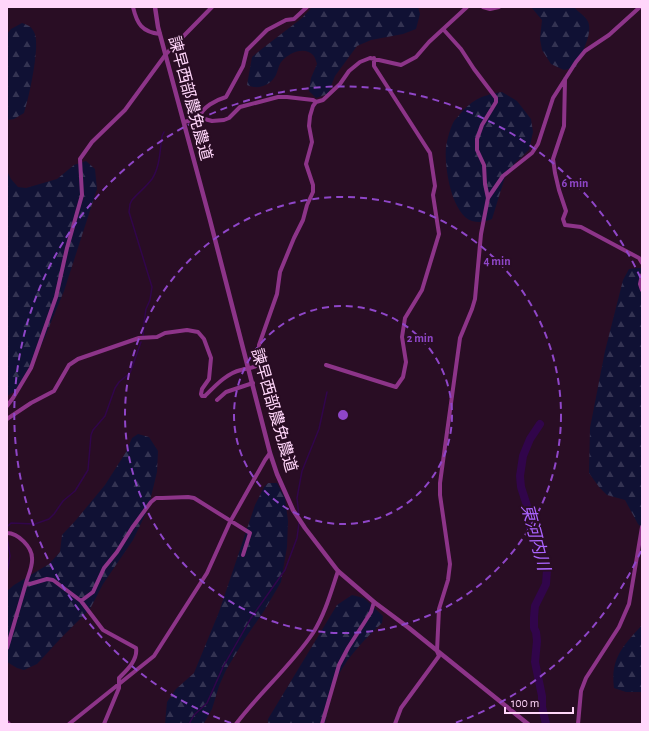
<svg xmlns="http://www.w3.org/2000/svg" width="649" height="731" font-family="'Alegreya Sans','Noto Sans JP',sans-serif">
	<defs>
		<pattern id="forest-firs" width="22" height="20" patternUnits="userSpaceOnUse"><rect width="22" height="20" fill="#101134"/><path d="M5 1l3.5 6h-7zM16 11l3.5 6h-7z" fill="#343352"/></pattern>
	</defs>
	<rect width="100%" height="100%" fill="#290d24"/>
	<path fill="url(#forest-firs)" d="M312 7H418L420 14 416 29 403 34 371 40 357 46 335 76 328 94 316 98 309 91 311 78 317 64C316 61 315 57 313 55 304 46 289 53 282 61 279 64 278 70 276 75 270 86 258 90 247 85L252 57 263 48 302 18Z
		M531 7H574C578 12 584 15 587 20 595 31 580 56 576 67L564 70 551 64 542 50 540 39 542 20Z
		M22 23C28 25 31 26 34 32 41 43 29 98 24 113L14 119 7 120V34L11 29Z
		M502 92 517 101 531 119 533 132 529 150 515 163 505 177 492 219C485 222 479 223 472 221 451 214 444 165 446 147 447 140 450 129 453 123 454 120 458 117 460 114 473 99 483 95 502 92Z
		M86 161 95 169 97 189 64 291 42 344 17 390 7 396V171L11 179 18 187 26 188 57 179 74 165Z
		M638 268H642V528L638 524 625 500 607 495 599 487 589 473 590 428 605 351 623 280 629 269Z
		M138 434 149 437 158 451 157 472 148 509 133 540 103 584 90 609 61 638 37 664 24 670 17 668 7 662V591L14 585 49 564 60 552 62 535 76 520 105 485 126 452 132 438Z
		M268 483H277L285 498 288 521 287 547 281 582 264 611 246 637 226 670 219 686 212 709 204 723 165 724 167 702 176 689 194 673 219 612 255 505 264 487Z
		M352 595 364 598 383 616 382 623C365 639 349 655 338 676 331 690 328 708 325 724H268V719L337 605Z
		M642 625V692H626L614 688C610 658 624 645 642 625Z"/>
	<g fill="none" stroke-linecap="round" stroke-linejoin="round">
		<path stroke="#31054b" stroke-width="1.5" d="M143 337 144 323 146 309 150 300 152 287 129 212 130 204 132 200C138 193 146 187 152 179 160 167 160 150 162 136L164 132
			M299 517 297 498 302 471 319 429 327 392
			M7 527 11 523 35 524 49 519 54 514 63 501 75 491 88 470 91 435 93 430 105 416 115 388 119 382 130 373 141 342
			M7 537 10 556 7 573
			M189 724 194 715 207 703 223 667 251 618 285 570 297 538 299 523"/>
		<path stroke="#31054b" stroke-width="8" d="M540 424 530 439 523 456 520 476 521 487 529 512 530 528 547 570 546 584 535 606 534 617V628L536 632 537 641 535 662 542 696V707L546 724"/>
		<path stroke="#8d3489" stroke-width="4" d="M133 7C137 24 142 32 160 34
			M483 7 490 9 499 7
			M565 79 564 126 553 159 555 173 559 190 566 211 563 219 565 225 581 227 639 258 642 263
			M199 118C202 107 216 100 226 97L243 66 247 50 267 30 286 20 294 19 307 7
			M184 122 201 118 212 121 224 120 229 118 240 107 278 97H287L313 100 316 102 323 100 340 84 349 71 360 62 370 58 401 65 416 57 429 42 467 7
			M488 198 503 176 532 153 538 144 553 98 576 62 585 51 609 35 640 7
			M642 275 640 284 642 290
			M326 365 396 387 403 377 406 362 402 337 405 318 422 290 439 234 433 195 435 186 430 153 374 66V58
			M217 400 226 392 253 383
			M7 406 13 398 31 368 56 297 67 248 82 195 80 159 92 142 125 110 166 54 212 7
			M7 419 31 403 54 391 69 365 78 359 139 338 157 337 165 333 187 330 198 332 204 339 211 358 209 379 202 389 201 394 202 396H205C215 386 227 373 241 370 246 368 251 369 256 366L259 361V345L277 294 280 272 294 238 303 220 307 205 313 192V185L306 164 312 142 309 126 310 116 313 106 316 102
			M7 533C18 533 32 547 32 558 33 566 28 576 26 583L30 584 47 579 53 580 81 601 103 630 136 648C138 660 127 670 119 678V688L104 724
			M81 601 93 592 104 568 117 552 132 528 151 502 156 498H162L188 497 194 498 250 533 243 555
			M7 648 26 583
			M7 722 9 724
			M69 724 154 656 207 573 230 522 265 460 270 453
			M236 724C260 692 291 666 313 633 325 614 331 592 338 571
			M322 724 339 665 348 648 371 612 374 602
			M395 724 401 708 439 656 437 651 439 609 448 580 450 564 440 495V483L460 338 472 309 475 299 481 234 488 198 485 184 484 165 477 150V139L482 125 496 102V98L474 69 461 49 443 29
			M578 724 581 691 586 678 619 627 629 604 642 527"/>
		<path stroke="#8d3489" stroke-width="4.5" d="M155 7 158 27 210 220 270 453 277 474 293 510 305 528 338 571 374 602 409 628 528 724"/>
	</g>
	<g fill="none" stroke="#8f46c8" stroke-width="2" stroke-dasharray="7 5">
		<circle cx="343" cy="415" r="109"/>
		<circle cx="343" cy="415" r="218"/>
		<path d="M641 551A328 328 0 0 1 455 723M231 723A328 328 0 1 1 641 279"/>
	</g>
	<g text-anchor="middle" stroke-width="4" stroke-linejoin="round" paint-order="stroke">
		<g font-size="16" fill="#ffd6fa" stroke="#290d24">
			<text transform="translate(191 98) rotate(75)" y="6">諫早西部農免農道</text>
			<text transform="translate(275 410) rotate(74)" y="6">諫早西部農免農道</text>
		</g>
		<g font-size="17" font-style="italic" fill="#ab64ff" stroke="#290d24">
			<text transform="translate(536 537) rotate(75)" y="6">東河内川</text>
		</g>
	</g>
	<circle cx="343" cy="415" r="6" fill="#8f46c8" stroke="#290d24" stroke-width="2"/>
	<g font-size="12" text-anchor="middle" font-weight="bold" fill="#8f46c8" stroke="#290d24" stroke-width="4" stroke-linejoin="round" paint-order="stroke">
		<text x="575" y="187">6 min</text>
		<text x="497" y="265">4 min</text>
		<text x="420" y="342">2 min</text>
	</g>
	<rect width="649" height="731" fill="none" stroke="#ffd6fa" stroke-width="16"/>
	<path d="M505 707v6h68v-6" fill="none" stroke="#ffd6fa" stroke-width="2"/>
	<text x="511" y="707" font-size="12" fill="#ffd6fa" stroke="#290d24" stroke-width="3" paint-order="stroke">100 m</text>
</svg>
